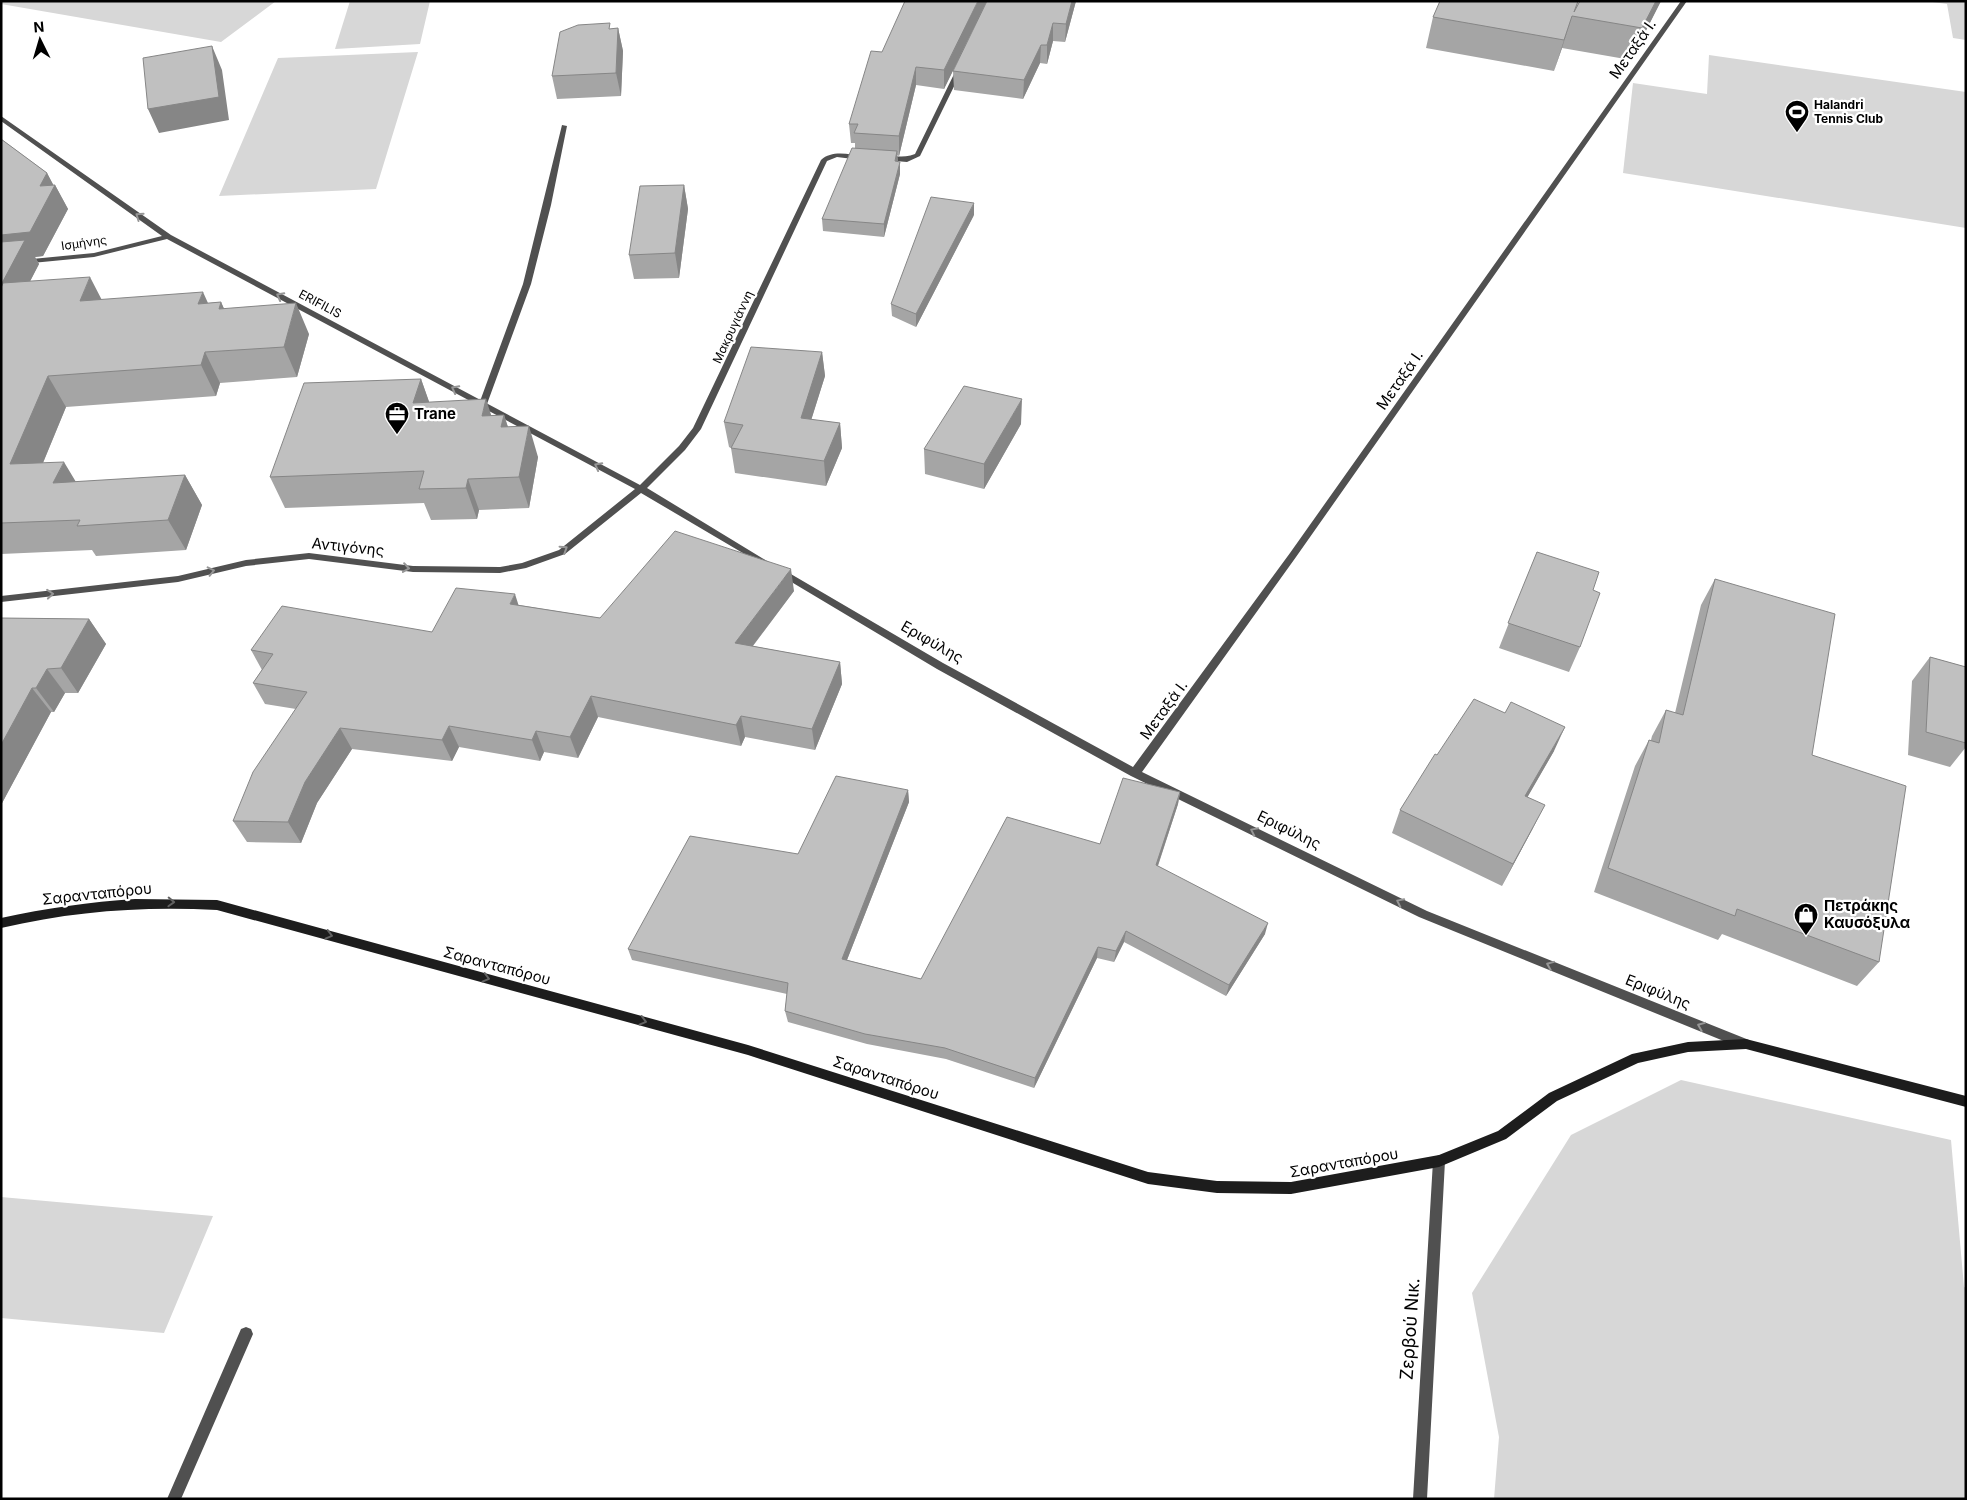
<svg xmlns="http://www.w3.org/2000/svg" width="1967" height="1500" font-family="Inter,sans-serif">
	<rect width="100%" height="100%" fill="#fff"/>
	<path fill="#d7d7d7" d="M1 1H276L221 42 1 4Z
		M350 1H430L420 44 335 49Z
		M1925 1H1966V40L1953 38 1947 4Z
		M418 52 376 189 219 196 278 58Z
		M1709 55 1966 92V228L1623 173 1633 83 1707 94Z
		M1681 1080 1951 1140 1964 1287 1966 1288V1499H1494L1499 1437 1472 1293 1571 1135Z
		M1 1197 213 1216 164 1333 1 1318Z"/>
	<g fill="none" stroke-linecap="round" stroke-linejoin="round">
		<path fill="#505050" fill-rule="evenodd" d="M562 125 567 126 551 205 531 284 487 404 486 406H480L479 404 523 284Z
			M246 1327 251 1329 253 1334 181 1499H167L241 1329Z"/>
		<path fill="#505050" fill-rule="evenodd" d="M1681 1H1687L1296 557 1142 772 1427 911 1749 1040 1751 1044 1749 1048 1745 1049 1741 1048 1419 917 1131 776 937 669 778 574 776 572 778 570H784L943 663 1133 767 1290 553Z
			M959 68 962 70 920 156 907 162 884 160 883 159C890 154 903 159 915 154L956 70Z
			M1 116 171 235 640 485 679 446 693 428 821 160C832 150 849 154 863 157L864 158 861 160 837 157 827 161 701 429 685 450 647 488 772 564 768 567 765 566 641 493 565 554 526 568 500 573 413 572 309 559 246 566 178 582 1 602V596L178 576 246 560 309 553 413 566 500 567 522 563 559 550 635 489 167 239 94 257 1 266V262L94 253 162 236 1 121Z
			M1439 1155 1443 1157 1445 1161 1427 1499H1413L1433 1161 1435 1157Z"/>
		<path fill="#1d1d1d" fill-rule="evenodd" d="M135 899 217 900 748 1045 1148 1172 1217 1181 1291 1182 1439 1155 1498 1131 1549 1093 1632 1054 1688 1042 1746 1039 1966 1096V1107L1746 1049 1688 1052 1638 1063 1557 1101 1506 1139 1439 1167 1291 1194 1217 1193 1148 1184 748 1055 217 910C144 906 73 911 1 928V918C46 908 90 902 135 899Z"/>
	</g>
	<path fill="#a5a5a5" d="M987 1 944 89 916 85 899 156 897 155 898 162 900 174 884 237 823 231 822 219 855 148V143H851L849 124 882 52Z
		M1076 1 1065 42 1053 41 1047 64 1040 63 1023 99 954 90 953 71Z
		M1440 1H1579L1577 6 1580 1H1661L1631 60 1562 48 1554 71 1426 48 1433 17Z
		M618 28 623 51 621 96 557 99 552 76 611 29Z
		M1 139 47 173 53 185H55L68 209 43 256 35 257 39 264 30 281 102 300 208 303 221 302 224 309 309 334 297 377 220 383 216 396 66 407 43 463 76 482 185 475 202 505 186 550 96 556 92 550 1 554Z
		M684 185 688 209 679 278 634 279 629 255Z
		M974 215 916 327 892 316 891 304Z
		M822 352 825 376 811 420 840 423 842 448 826 486 735 473 731 448 729 447 724 422Z
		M421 379 429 402 491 415H504L508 427 538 457 529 508 479 510 477 519 431 520 424 503 285 508 270 477Z
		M1021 424 984 489 925 474 924 449Z
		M1537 552 1580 647 1569 672 1499 648Z
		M1715 579 1812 755 1879 962 1857 986 1722 934 1718 940 1594 892 1635 766 1649 740H1651L1652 736 1666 710 1675 713 1701 605Z
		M794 591 753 646 840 662 842 684 815 750 745 737 741 746 598 717 578 758 544 752 540 761 459 747 452 761 352 749 317 803 301 843 247 842 233 821 296 709 265 704 253 683 262 670 251 650 432 632 519 605 600 618Z
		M1 618 89 619 106 644 78 693H65L54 712H51L1 805Z
		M1930 657 1966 667V747L1950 767 1908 755 1912 681Z
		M1554 751 1527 797 1533 828 1502 886 1392 833 1400 810 1437 755Z
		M908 790 909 802 847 960 921 979 1100 844 1180 792 1178 804 1158 866 1265 934 1226 996 1124 942 1114 962 1097 958 1034 1088 946 1059 867 1044 788 1022 785 1011 787 994 632 960 628 949 798 854Z"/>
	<path fill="#868686" d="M978 1H987L944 89V70Z
		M1072 1H1076L1065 42 1066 24Z
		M1656 1H1661L1631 60 1642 28Z
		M1572 16 1562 48 1554 71 1564 40Z
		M1053 23V41L1047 64V45Z
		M618 28 623 51 621 96 616 73Z
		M1041 45 1040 63 1023 99 1024 80Z
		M212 46 222 70 229 120 159 133 148 109Z
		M916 67V85L899 156V136Z
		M897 151 898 163 895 161Z
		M900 162V174L884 237V224Z
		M47 173 54 186 55 185 68 209 43 256 35 257 39 264 1 338V235L40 186Z
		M684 185 688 209 679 278 675 253Z
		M974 203V215L916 327V314Z
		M90 277 106 308 80 301Z
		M203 292 217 323 198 304Z
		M221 302 235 333 219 309Z
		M296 303 309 334 297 377 284 347Z
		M205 352 220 383 216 396 201 365Z
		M822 352 825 376 804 443 801 418Z
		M48 376 66 407 30 494 10 464Z
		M421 379 432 410 413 403Z
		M486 399 496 430 482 416Z
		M1022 399 1021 424 984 489V464Z
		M504 415 514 446 501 427Z
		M840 423 842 448 826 486 824 461Z
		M529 426 538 457 529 508 519 477Z
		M64 462 82 492 53 483Z
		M185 475 202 505 186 550 168 520Z
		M468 479 479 510 477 519 466 488Z
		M791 569 794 591 739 664 735 643Z
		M515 594 522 616 510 604Z
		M89 619 106 644 78 693 61 668Z
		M840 662 842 684 815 750 812 729Z
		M47 669 65 693 54 712 36 688Z
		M32 688 51 712 1 805V745Z
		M591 696 598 717 578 758 570 737Z
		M741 716 745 737 741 746 736 725Z
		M449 726 459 747 452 761 442 740Z
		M1565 727 1554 751 1515 819 1525 796Z
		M340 728 352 749 317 803 301 843 288 822 305 782Z
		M536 731 544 752 540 761 532 740Z
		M908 790 909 802 843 970 842 959Z
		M1180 792 1178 804 1154 877 1156 865Z
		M1545 805 1533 828 1502 886 1513 864Z
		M1268 923 1265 934 1226 996 1229 985Z
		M1126 931 1124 942 1114 962 1116 951Z
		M1098 947 1097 958 1034 1088 1035 1078Z"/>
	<path fill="#c0c0c0" stroke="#868686" d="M905 1H978L944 70 916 67 899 136 854 133 858 124H849L871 51 882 52Z
		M987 1H1072L1066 24 1053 23 1047 45H1041L1024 80 953 71Z
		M1440 1H1578L1574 12 1580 1H1656L1642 28 1572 16 1564 40 1433 17Z
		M610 23 609 29 618 28 616 73 552 76 560 32 578 25Z
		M212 46 219 97 148 109 143 58Z
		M1 139 47 173 40 186 55 185 30 232 1 235Z
		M852 148 897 151 895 161 900 162 884 224 822 219Z
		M684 185 675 253 629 255 640 186Z
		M931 197 974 203 916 314 891 304Z
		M25 240 1 285V242Z
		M90 277 80 301 203 292 198 304 221 302 219 309 296 303 284 347 205 352 201 365 48 376 10 464 64 462 53 483 185 475 168 520 77 526 80 520 1 523V288L3 283Z
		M751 347 822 352 801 418 840 423 824 461 731 448 743 425 724 422Z
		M421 379 413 403 486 399 482 416 504 415 501 427 529 426 519 477 468 479 466 488 419 489 424 471 270 477 304 383Z
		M964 386 1022 399 984 464 924 449Z
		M675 531 791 569 735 643 840 662 812 729 741 716 736 725 591 696 570 737 536 731 532 740 449 726 442 740 340 728 305 782 288 822 233 821 253 772 307 692 253 683 273 654 251 650 282 606 432 632 456 588 515 594 510 604 600 618Z
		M1537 552 1599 572 1593 590 1600 593 1580 647 1508 623Z
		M1715 579 1835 614 1812 755 1906 786 1879 962 1737 909 1735 916 1608 868 1649 740 1659 743 1666 710 1683 715Z
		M1 618 89 619 61 668 47 669 36 688H32L1 745Z
		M1930 657 1966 667V743L1926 732Z
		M1474 699 1505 713 1511 702 1565 727 1525 796 1545 805 1513 864 1400 810 1435 754 1437 755Z
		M836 776 908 790 842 959 921 979 1007 817 1100 844 1123 778 1180 792 1156 865 1268 923 1229 985 1126 931 1116 951 1098 947 1035 1078 945 1048 865 1034 785 1011 788 983 628 949 690 836 798 854Z"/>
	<defs><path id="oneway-chevron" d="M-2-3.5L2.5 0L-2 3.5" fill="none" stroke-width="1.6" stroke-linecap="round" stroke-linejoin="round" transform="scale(1.25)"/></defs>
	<g stroke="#969696">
		<use href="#oneway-chevron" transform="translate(139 216) rotate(-145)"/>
		<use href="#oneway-chevron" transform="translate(280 296) rotate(-152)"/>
		<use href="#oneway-chevron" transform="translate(455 389) rotate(-152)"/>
		<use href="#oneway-chevron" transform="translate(598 466) rotate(-152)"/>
		<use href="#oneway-chevron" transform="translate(564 549) rotate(-33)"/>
		<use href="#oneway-chevron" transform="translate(406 568) rotate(8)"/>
		<use href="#oneway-chevron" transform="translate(211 571) rotate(-13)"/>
		<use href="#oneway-chevron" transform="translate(50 594) rotate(-5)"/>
		<use href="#oneway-chevron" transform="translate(1254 831) rotate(-154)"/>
		<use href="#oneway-chevron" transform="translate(1400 902) rotate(-154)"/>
		<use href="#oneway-chevron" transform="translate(1550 965) rotate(-158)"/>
		<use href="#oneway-chevron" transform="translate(1701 1026) rotate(-158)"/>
	</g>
	<g stroke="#616161">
		<use href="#oneway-chevron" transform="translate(171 902) rotate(2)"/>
		<use href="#oneway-chevron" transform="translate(329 935) rotate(15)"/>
		<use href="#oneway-chevron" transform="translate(486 978) rotate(15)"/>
		<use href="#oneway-chevron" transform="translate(643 1021) rotate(15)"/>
	</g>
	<defs>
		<symbol id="stadium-pin" viewBox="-11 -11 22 30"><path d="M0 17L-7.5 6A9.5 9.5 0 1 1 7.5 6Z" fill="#000" stroke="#fff"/><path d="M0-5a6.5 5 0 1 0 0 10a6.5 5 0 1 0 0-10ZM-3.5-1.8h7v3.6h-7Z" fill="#fff"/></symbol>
		<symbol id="office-pin" viewBox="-11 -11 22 30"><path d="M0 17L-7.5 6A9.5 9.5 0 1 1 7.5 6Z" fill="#000" stroke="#fff"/><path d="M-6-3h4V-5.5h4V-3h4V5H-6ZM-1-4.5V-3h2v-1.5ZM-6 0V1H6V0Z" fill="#fff"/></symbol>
		<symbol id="shop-pin" viewBox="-11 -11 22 30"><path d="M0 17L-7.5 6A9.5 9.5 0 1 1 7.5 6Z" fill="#000" stroke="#fff"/><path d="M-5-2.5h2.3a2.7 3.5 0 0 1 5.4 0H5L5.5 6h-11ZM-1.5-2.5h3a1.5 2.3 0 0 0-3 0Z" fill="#fff"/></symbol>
	</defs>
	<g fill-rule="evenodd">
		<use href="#stadium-pin" x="1783" y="98" width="28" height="38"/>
		<use href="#office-pin" x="383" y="400" width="28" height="38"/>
		<use href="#shop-pin" x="1792" y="901" width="28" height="38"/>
	</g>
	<g text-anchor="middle" stroke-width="4.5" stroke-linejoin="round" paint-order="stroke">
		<g font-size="12" font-weight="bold" fill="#000" stroke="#fff" text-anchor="start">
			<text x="1814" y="109">Halandri<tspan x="1814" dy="14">Tennis Club</tspan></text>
		</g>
		<g font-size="12" fill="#000" stroke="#fff">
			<text transform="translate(84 243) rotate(-8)" y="4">Ισμήνης</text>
			<text transform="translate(320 304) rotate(28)" y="4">ERIFILIS</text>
			<text transform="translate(733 327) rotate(-65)" y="4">Μακρυγιάννη</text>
		</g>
		<g font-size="15" fill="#000" stroke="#fff">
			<text transform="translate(1633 49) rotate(-55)" y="5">Μεταξά Ι.</text>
			<text transform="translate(1400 380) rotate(-55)" y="5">Μεταξά Ι.</text>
			<text transform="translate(348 547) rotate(6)" y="5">Αντιγόνης</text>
			<text transform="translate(932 642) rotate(30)" y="5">Εριφύλης</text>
			<text transform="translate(1164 710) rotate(-54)" y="5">Μεταξά Ι.</text>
			<text transform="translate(1289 830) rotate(26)" y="5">Εριφύλης</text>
			<text transform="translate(97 894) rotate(-6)" y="5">Σαρανταπόρου</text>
			<text transform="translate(497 966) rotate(15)" y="5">Σαρανταπόρου</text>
			<text transform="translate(1658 992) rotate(22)" y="5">Εριφύλης</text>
			<text transform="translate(886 1078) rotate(18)" y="5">Σαρανταπόρου</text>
			<text transform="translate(1344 1163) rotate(-10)" y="5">Σαρανταπόρου</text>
		</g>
		<g font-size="15" font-weight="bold" fill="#000" stroke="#fff" text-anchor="start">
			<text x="414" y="419">Trane</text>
			<text x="1824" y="911">Πετράκης<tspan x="1824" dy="17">Καυσόξυλα</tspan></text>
		</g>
		<g font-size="18" fill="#000" stroke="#fff">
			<text transform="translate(1410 1329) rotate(-86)" y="6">Ζερβού Νικ.</text>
		</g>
	</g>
	<rect width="1967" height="1500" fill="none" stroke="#000000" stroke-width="5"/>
	<g transform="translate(40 40) rotate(355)" stroke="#ffffff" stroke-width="4" paint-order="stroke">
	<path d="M0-4L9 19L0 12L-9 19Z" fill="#000000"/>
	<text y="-8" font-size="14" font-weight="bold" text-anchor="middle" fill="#000000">N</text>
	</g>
</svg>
